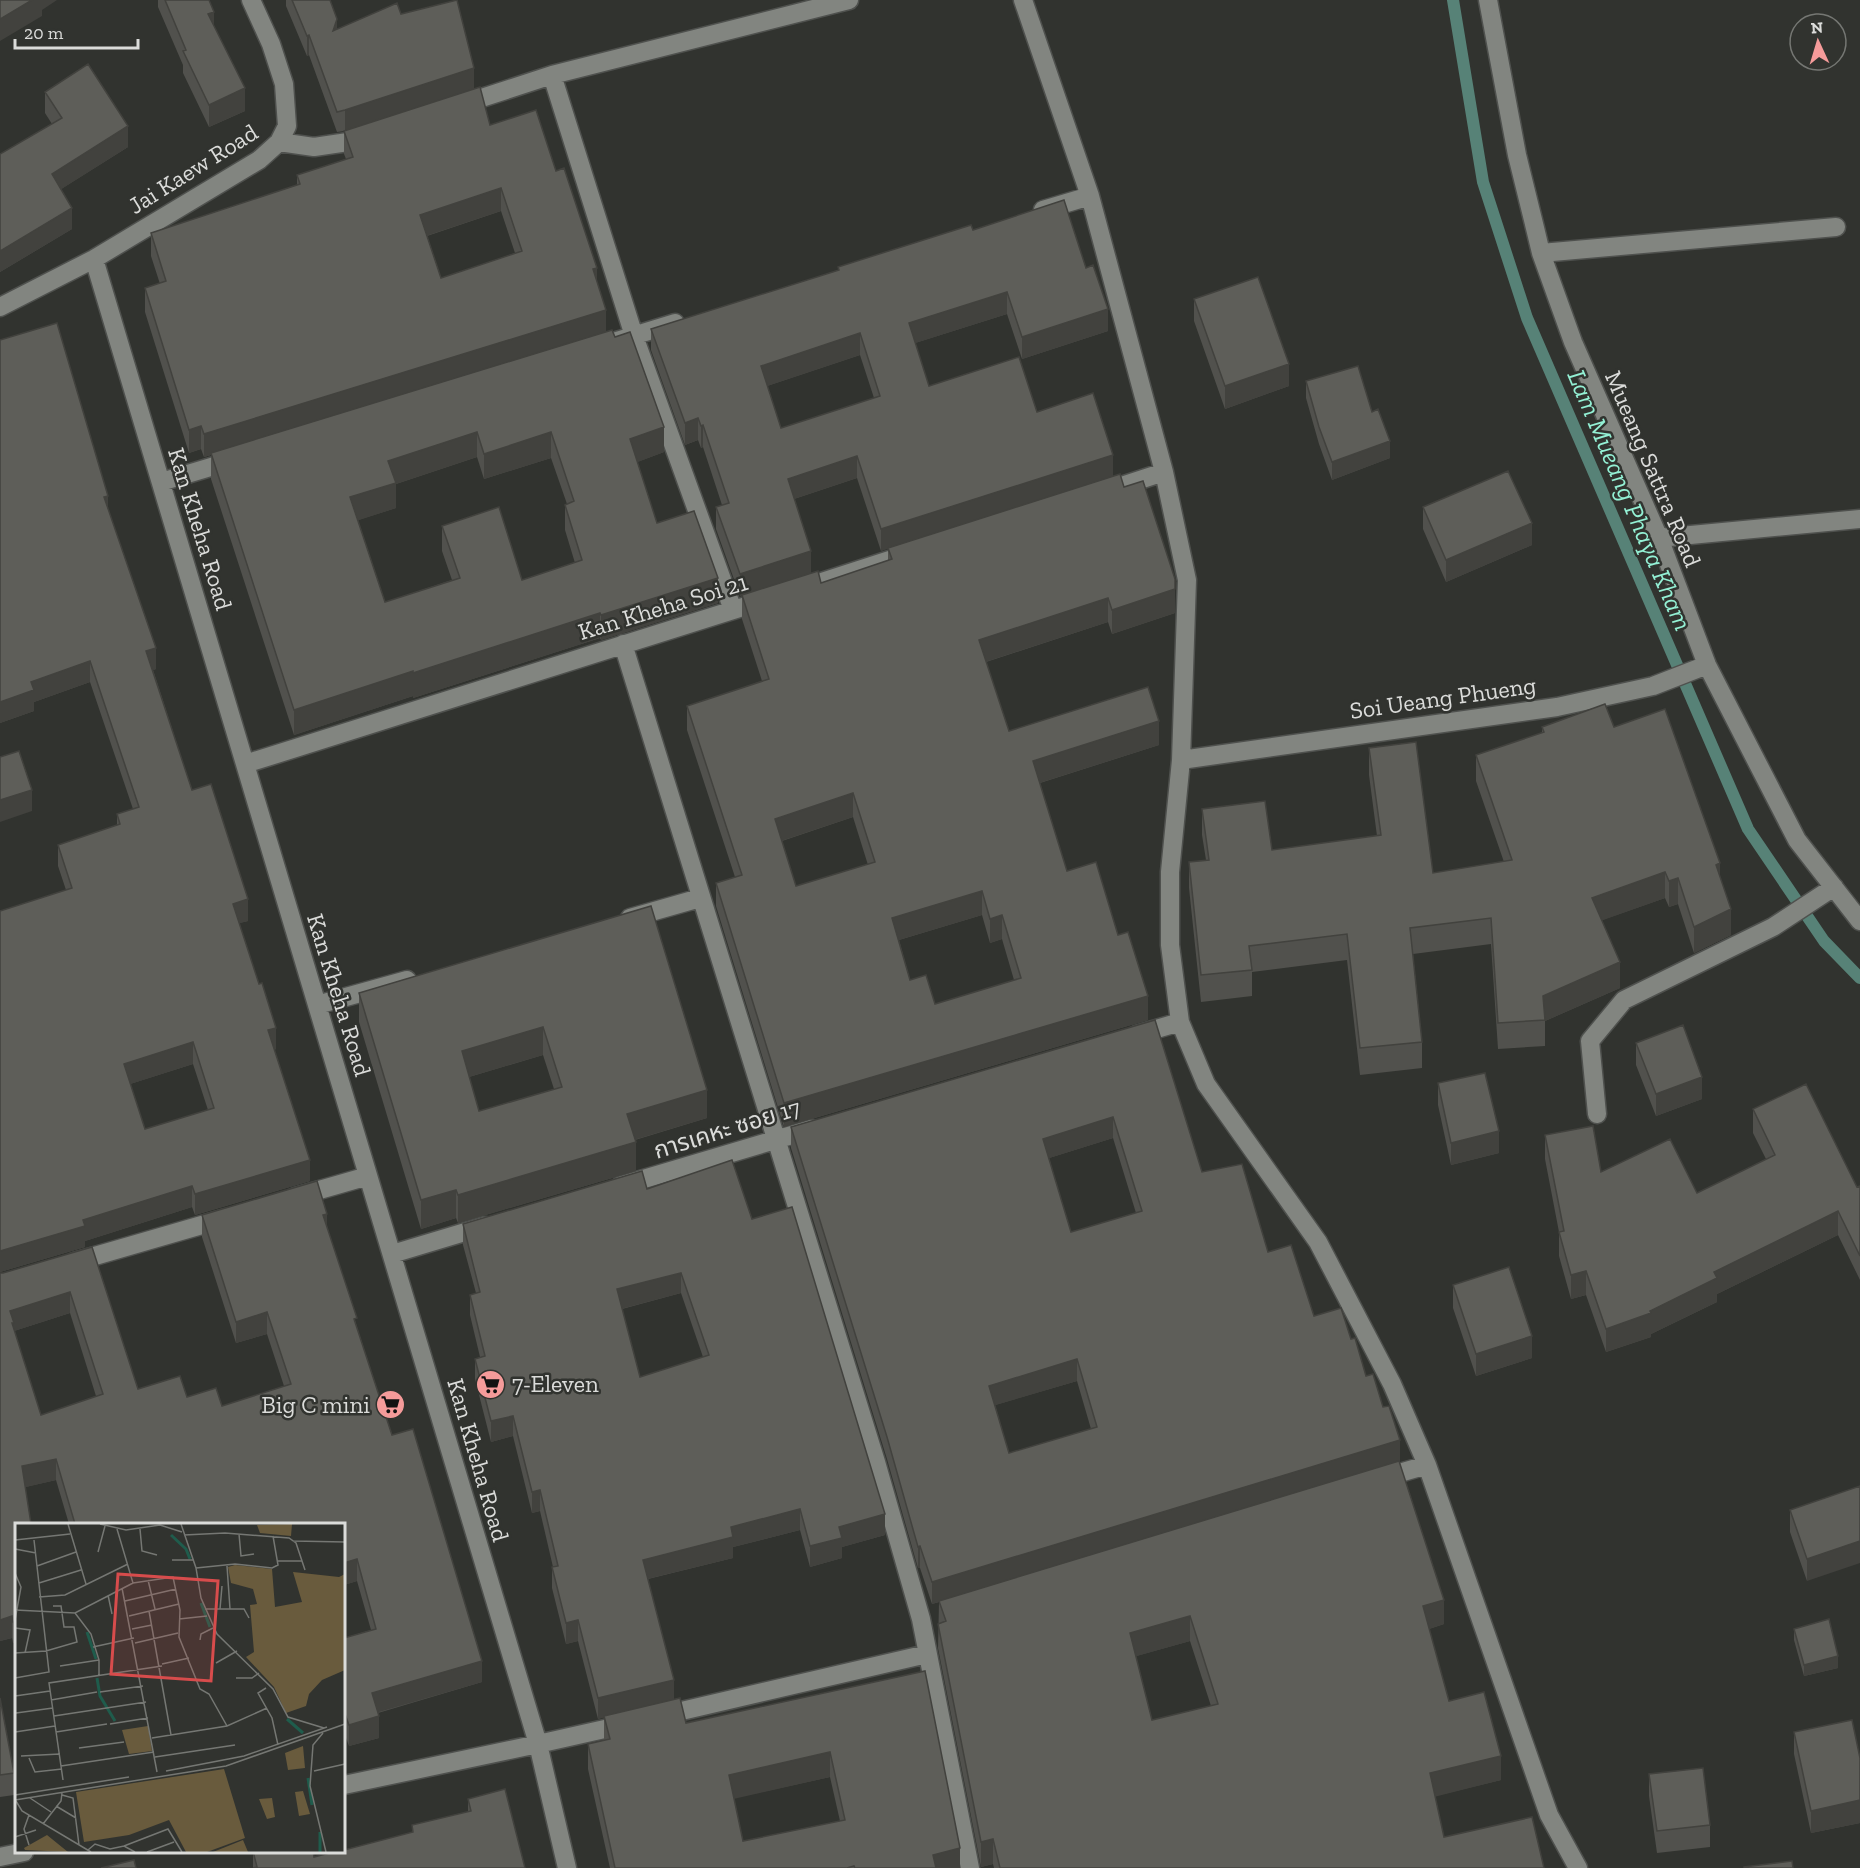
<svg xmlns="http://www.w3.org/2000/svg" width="1860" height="1868" font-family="'Zilla Slab','Noto Sans Thai',serif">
	<rect width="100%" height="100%" fill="#31332f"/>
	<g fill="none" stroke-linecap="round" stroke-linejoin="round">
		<path stroke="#578277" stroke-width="12" d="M1453 0 1483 182 1527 318 1748 829 1824 941 1860 978"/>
		<defs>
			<path id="minor" d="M1023 0 1090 196 1164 472 1187 580 1181 760 1170 872V945L1180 1022 1206 1084 1318 1242 1392 1384 1427 1465 1549 1815 1578 1868
				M1488 0 1517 155 1535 228 1541 253 1573 342 1659 538 1707 665 1797 840 1860 921
				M552 75 634 336 733 610
				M460 105 552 75 849 0
				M279 142 314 147 348 142 368 135
				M1043 210 1090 196
				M1541 253 1836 227
				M94 259 538 1744 567 1868
				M0 307 94 259 259 160 279 142 287 126 284 84 271 44 251 0
				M610 343 675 323
				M161 482 234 460
				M1100 493 1164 472
				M1659 538 1860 519
				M800 589 911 553
				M623 644 876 1462 921 1619 970 1868
				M1181 760 1557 707 1653 686 1707 665
				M245 764 765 600
				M630 918 700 898
				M317 1005 407 980
				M1136 1035 1180 1022
				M1597 1114 1590 1041 1624 1000 1773 927 1834 887
				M620 1186 812 1129
				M295 1197 368 1176
				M392 1254 485 1226
				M74 1262 226 1218
				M1379 1479 1427 1465
				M660 1716 927 1654
				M344 1785 538 1744 627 1724
				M0 1857 24 1852"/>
		</defs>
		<use href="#minor" stroke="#4f514e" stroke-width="21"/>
		<use href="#minor" stroke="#828580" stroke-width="18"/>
	</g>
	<path fill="#51514d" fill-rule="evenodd" d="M158 0H209L214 26 245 111 209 127 183 73V65L158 7Z
		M286 0H330L337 29 401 14 474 89 490 125 556 171 597 282 606 332 615 337 664 452 637 462 657 523 718 603 601 640 600 638 413 698V696L294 735 211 479V455L204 457 201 449 189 453 145 312V288L160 284 151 256V233L297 185V175L346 159 344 154V131L337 132 309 55 307 56 286 6ZM501 211 515 253 441 278 427 236ZM477 457 484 479 551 458 567 504 565 505V530L575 563 522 580 442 526V551L452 580 385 602 358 520 396 508V484Z
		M45 92 128 147 61 189 72 229 0 272V154L52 124 45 113Z
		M973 230 1108 331 1022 359 1007 314 915 343 929 386 1037 412 1113 476 1124 487 1175 613 1112 634 1108 622 986 662 1009 731 1159 745 1040 783 1067 871 1118 935 1148 1020 784 1127 716 906V883L735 877 687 730V706L762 681 742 619V595L740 596 716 529V507L722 505 703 447 701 448 698 440 685 445 651 350V329L838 271V267ZM860 355 874 398 781 428 767 386ZM857 478 881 551 888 548V561L821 583 811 573 794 499ZM853 817 868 865 796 886 782 841ZM982 915 990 943 1002 939 1014 980 935 1004 910 980 899 940Z
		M1194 299 1289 386 1225 409 1194 321Z
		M0 340 108 511 156 669 153 670 192 790 248 921 239 923 276 1049 274 1050 310 1181 195 1215 192 1207 85 1241V1247L0 1272V911L66 890 58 866V845L117 825V814L133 809 90 682 34 702V711L0 723ZM193 1064 208 1110 145 1129 130 1084Z
		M1306 381 1372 412 1390 458 1332 480 1319 444 1306 398Z
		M1423 507 1532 545 1446 582 1423 529Z
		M1542 727H1614L1720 879 1731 935 1694 953 1678 904 1669 907 1665 898 1602 920 1620 988 1545 1021V1046L1498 1049 1491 944 1413 954 1422 1042V1068L1360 1075 1347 960 1252 972V996L1201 1002 1189 888V862L1206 860 1202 835V809L1272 850 1377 836 1369 775V748L1433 873 1504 862 1476 781V755L1542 733Z
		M651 906 707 1118 635 1140 636 1171 458 1223 456 1218 421 1229 359 1022V993ZM543 1055 554 1089 479 1111 469 1077Z
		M1155 1020 1202 1172 1268 1252 1314 1316 1351 1339 1400 1461 1399 1462 1444 1624 1429 1629 1449 1701 1501 1780 1435 1796 1444 1837 1544 1868H994L993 1864 981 1867 938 1648 939 1602 932 1604 920 1568H918L887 1459 791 1148V1127ZM1113 1138 1136 1213 1071 1232 1049 1158ZM1077 1381 1091 1429 1009 1453 995 1405ZM1190 1641 1211 1706 1152 1720 1136 1656Z
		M1636 1043 1702 1099 1656 1116 1636 1065Z
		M1438 1083 1499 1153 1451 1165 1438 1105Z
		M1753 1109 1857 1187 1860 1186V1280L1838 1235 1717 1294V1302L1651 1334V1337L1606 1352 1586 1295 1571 1299 1559 1256V1232L1545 1159V1135L1601 1172 1697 1193 1766 1159 1753 1133Z
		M647 1189 752 1219 885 1535 842 1547V1558L810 1567 800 1530 733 1547V1558L648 1579 674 1700 686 1723 925 1671 960 1868H610L588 1769V1744L604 1741V1717L598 1719 578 1641 566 1644 552 1588V1567H553L540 1511 532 1513 513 1436 491 1442 475 1379V1359L480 1357 470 1315V1295L476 1293 463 1245V1224ZM681 1293 703 1357 640 1377 622 1309ZM830 1777 840 1821 743 1841 734 1798Z
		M202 1215 327 1226 357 1327 392 1435 482 1682 378 1713 379 1738 349 1746 345 1735 344 1638 371 1630 357 1581 344 1585V1524H69L56 1480 25 1487 16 1524V1642L13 1643 12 1638 0 1641V1273H3L92 1247 138 1389 187 1397 222 1406 284 1386 267 1334 236 1343 202 1237ZM70 1313 96 1396 41 1415 14 1331Z
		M1453 1285 1532 1358 1476 1376 1453 1308Z
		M1860 1486 1807 1581 1790 1532V1510Z
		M1794 1629 1838 1668 1804 1676 1794 1640Z
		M0 1698 14 1773V1795L0 1797Z
		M1794 1732 1860 1758V1823L1811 1833 1794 1754Z
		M1649 1774 1710 1825V1847L1657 1853 1649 1796Z
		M468 1799 525 1868H253V1851L314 1857 412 1833V1825L468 1812Z"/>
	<path fill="#42423e" d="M32 0H57L42 10V16L0 41V19Z
		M214 12V34L208 14Z
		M337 19V39L333 31Z
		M309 35V55L307 56V36Z
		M474 68V89L345 131V110Z
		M245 88V111L209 127V105Z
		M128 126V147L52 195V174Z
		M501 188V211L420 238V215Z
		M72 208V229L0 272V251Z
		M597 268V292L593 269Z
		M1007 292V314L909 345V323Z
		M1108 309V331L1022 359V337Z
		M606 310V333L204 457V434Z
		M860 333V355L761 388V366Z
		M1289 364V386L1225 409V386Z
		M698 418V440L685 445V423Z
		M703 425V447L701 448V426Z
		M201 426V449L189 453V430Z
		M664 427V452L630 465V439Z
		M477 432V457L396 484V508L350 523V497L388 461Z
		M551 432V458L484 479V454Z
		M1390 441V458L1332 480V462Z
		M1113 455V477L881 551V529Z
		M857 456V478L788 501V479Z
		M108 496V517L104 497Z
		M1532 523V545L1446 582V560Z
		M811 551V573L740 596V574Z
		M718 578V603L601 640V615Z
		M1175 579V613L1112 634V610Z
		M1108 598V622L979 664V640Z
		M600 613V638L413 698V673Z
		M156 648V669L146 673V651Z
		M90 661V682L34 702V711L0 723V702L31 682Z
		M413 671V696L294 735V710Z
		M1159 721V745L1033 785V761Z
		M32 790V811L0 822V800Z
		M853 793V817L775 843V819Z
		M1720 863V889L1716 865Z
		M1665 872V898L1592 924V898Z
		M1678 878V904L1669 907V881Z
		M982 891V915L892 942V918Z
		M248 899V921L233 925V904Z
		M1731 909V935L1694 953V927Z
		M1002 915V939L990 943V919Z
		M1620 962V988L1545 1021 1543 996Z
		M1148 996V1020L784 1127V1103Z
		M543 1027V1055L462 1079V1051Z
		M276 1028V1049L268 1052V1030Z
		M193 1042V1064L124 1086V1064Z
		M1702 1077V1099L1656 1116V1094Z
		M707 1090V1118L627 1142V1114Z
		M1113 1117V1138L1043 1160V1139Z
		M1499 1131V1153L1451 1165V1143Z
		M636 1142V1171L458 1223V1195Z
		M310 1160V1181L195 1215V1194Z
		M192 1186V1207L85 1241V1247L0 1272V1251L83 1220Z
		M456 1190V1218L421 1229V1200Z
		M1838 1211V1235L1717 1294V1302L1651 1334V1337L1606 1352V1329L1650 1311 1714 1272Z
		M327 1214V1235L323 1215Z
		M1586 1271V1295L1571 1299V1275Z
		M681 1273V1293L617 1310V1289Z
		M70 1292V1313L14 1331V1344L10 1311Z
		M267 1312V1334L236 1343V1322Z
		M1532 1336V1358L1476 1376V1354Z
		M1077 1359V1381L989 1407V1386Z
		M513 1416V1436L491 1442V1421Z
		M1400 1440V1461L932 1604V1582Z
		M56 1459V1480L22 1488V1466Z
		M540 1490V1511L532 1513V1492Z
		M800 1509V1530L733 1547V1558L643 1580V1560L731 1527Z
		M885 1514V1535L842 1547V1558L810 1567V1546L839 1527Z
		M1860 1541V1563L1807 1581V1559Z
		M920 1546V1568H918V1547Z
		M357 1559V1581L344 1585V1563Z
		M1444 1600V1624L1423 1631V1606Z
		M12 1616V1638L0 1641V1620Z
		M1190 1616V1641L1130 1658V1633Z
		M578 1620V1641L566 1644V1623Z
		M16 1621V1642L13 1643V1622Z
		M1838 1656V1668L1804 1676V1665Z
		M482 1661V1682L372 1714V1693Z
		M674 1680V1701L598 1719V1698Z
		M344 1714H345V1735L344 1736Z
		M379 1716V1738L349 1746V1725Z
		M830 1752V1777L729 1800V1775Z
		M1501 1756V1780L1430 1798V1773Z
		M1860 1800V1823L1811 1833V1811Z
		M993 1839V1864L981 1867V1842Z
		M960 1848V1868H933V1855Z"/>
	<path fill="#5e5e59" stroke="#42423e" stroke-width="1.5" fill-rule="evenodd" d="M0 0H32L0 19Z
		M165 0H209L214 12 208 14 245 88 209 105 183 51 186 50Z
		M292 0H330L337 19 333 31 397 3 401 14 457 0 474 68 345 110 337 112 309 35 307 36Z
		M88 64 128 126 52 174 72 208 0 251V154L62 118 45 92Z
		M480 87 490 125 536 110 556 171 564 168 597 268 593 269 606 310 204 434 201 426 189 430 145 288 166 281 151 233 300 184 297 175 353 157 344 131ZM501 188 522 251 441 278 420 215Z
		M1064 200 1086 268 1093 265 1108 309 1022 337 1007 292 909 323 929 386 1019 357 1037 412 1093 393 1113 455 881 529 857 456 788 479 811 551 740 574 716 507 729 503 703 425 701 426 698 418 685 423 651 329 839 270 838 267 971 225 973 230ZM860 333 880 396 781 428 761 366Z
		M1258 277 1289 364 1225 386 1194 299Z
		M57 323 108 496 104 497 156 648 146 651 192 790 211 784 248 899 233 904 259 984 262 983 276 1028 268 1030 310 1160 195 1194 192 1186 83 1220 85 1226 0 1251V911L72 888 58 845 120 824 117 814 139 807 90 661 31 682 34 690 0 702V340ZM193 1042 214 1108 145 1129 124 1064Z
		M612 330 615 337 630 332 664 427 630 439 657 523 694 511 718 578 601 615 600 613 413 673V671L294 710 211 453ZM477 432 484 454 551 432 574 501 565 505 582 560 522 580 499 507 442 526 460 578 385 602 350 497 396 483 388 461Z
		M1358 366 1372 412 1378 409 1390 441 1332 462 1319 427 1306 381Z
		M1508 471 1532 523 1446 560 1423 507Z
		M1120 474 1124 487 1143 481 1175 579V589L1112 610 1108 598 979 640 1009 731 1148 687 1159 721 1033 761 1067 871 1096 862 1118 935 1128 932 1148 996 784 1103 716 883 742 875 687 706 769 679 742 595 818 571 821 583 892 559 888 548ZM853 793 875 862 796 886 775 819ZM982 891 990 919 1002 915 1021 978 935 1004 926 975 910 980 892 918Z
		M1605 704 1614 727 1665 709 1720 863 1716 865 1731 909 1694 927 1678 878 1669 881 1665 872 1592 898 1620 962 1543 996 1545 1020 1498 1023 1491 918 1410 928 1422 1042 1360 1048 1347 934 1249 946 1252 970 1201 975 1189 862 1209 860 1202 809 1265 801 1272 850 1381 835 1369 748 1416 742 1433 873 1512 860 1476 755 1544 732 1542 727Z
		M19 751 32 790 0 800V757Z
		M651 906 707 1090 627 1114 636 1142 458 1195 456 1190 421 1200 359 993ZM543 1027 562 1087 479 1111 462 1051Z
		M1155 1020 1202 1172 1242 1164 1268 1252 1291 1245 1314 1316 1341 1308 1351 1339 1355 1338 1366 1376 1373 1374 1383 1407 1389 1406 1400 1440 932 1582 920 1546 918 1547 887 1437 791 1127ZM1113 1117 1142 1211 1071 1232 1043 1139ZM1077 1359 1097 1427 1009 1453 989 1386Z
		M1683 1025 1702 1077 1656 1094 1636 1043Z
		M1485 1073 1499 1131 1451 1143 1438 1083Z
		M1806 1084 1857 1187 1860 1186V1256L1838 1211 1714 1272 1717 1278 1650 1311 1651 1313 1606 1329 1586 1271 1571 1275 1559 1232 1564 1231 1545 1135 1593 1126 1601 1172 1670 1139 1697 1193 1775 1155 1753 1109Z
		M732 1160 752 1219 792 1207 885 1514 839 1527 842 1538 810 1546 800 1509 731 1527 733 1537 643 1560 674 1680 598 1698 578 1620 566 1623 552 1567 558 1566 540 1490 532 1492 513 1416 491 1421 475 1359 485 1356 470 1295 480 1292 463 1224 642 1171 647 1189ZM681 1273 709 1355 640 1377 617 1289Z
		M317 1181 327 1214 323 1215 357 1318 354 1319 392 1435 413 1429 482 1661 372 1693 379 1716 349 1725 345 1714H344V1638L376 1629 357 1559 344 1563V1524H75L56 1459 22 1466 31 1524H16V1621L13 1622 12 1616 0 1620V1273H3L92 1247 138 1389 180 1376 187 1397 216 1388 222 1406 291 1384 267 1312 236 1322 202 1215ZM70 1292 103 1394 41 1415 12 1323H14L10 1311Z
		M1509 1267 1532 1336 1476 1354 1453 1285Z
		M1399 1461 1444 1600 1423 1606 1449 1701 1484 1692 1501 1756 1430 1773 1444 1837 1532 1817 1544 1868H1000L993 1839 981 1842 938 1624 946 1621 939 1601ZM1190 1616 1218 1704 1152 1720 1130 1633Z
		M1860 1486V1541L1807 1559 1790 1510Z
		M1829 1619 1838 1656 1804 1665 1794 1629Z
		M925 1671 960 1848 933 1855 936 1868H855L854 1866 847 1868H615L588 1744 610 1739 604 1716 680 1698 686 1723ZM830 1752 845 1820 743 1841 729 1775Z
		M0 1698 14 1773 0 1775Z
		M1852 1720 1860 1758V1800L1811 1811 1794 1732Z
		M1703 1768 1710 1825 1657 1831 1649 1774Z
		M505 1789 525 1868H253L257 1867 253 1851H313L314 1857 337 1851H344V1850L413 1832 412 1825 471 1811 468 1799Z
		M134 1860 136 1868H101Z
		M1792 1861 1793 1868H1744V1867Z"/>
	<defs>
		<symbol id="supermarket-disc" viewBox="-11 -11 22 22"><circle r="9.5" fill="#f59b9a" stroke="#31332f"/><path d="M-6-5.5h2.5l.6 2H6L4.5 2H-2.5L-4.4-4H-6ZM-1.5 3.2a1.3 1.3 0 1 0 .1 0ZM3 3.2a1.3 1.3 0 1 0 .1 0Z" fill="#111"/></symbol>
	</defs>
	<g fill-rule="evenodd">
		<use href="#supermarket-disc" x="474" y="1368" width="33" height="33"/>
		<use href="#supermarket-disc" x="374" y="1388" width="33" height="33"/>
	</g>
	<g text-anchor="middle" stroke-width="5" stroke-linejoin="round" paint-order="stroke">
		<g font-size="24" fill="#dbdcda" stroke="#31332f">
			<text transform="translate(193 169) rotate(-32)" y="8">Jai Kaew Road</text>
			<text transform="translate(1653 469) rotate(67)" y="8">Mueang Sattra Road</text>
			<text transform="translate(200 529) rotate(73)" y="8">Kan Kheha Road</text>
			<text transform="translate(663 607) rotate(-17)" y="8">Kan Kheha Soi 21</text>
			<text transform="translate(1443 698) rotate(-8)" y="8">Soi Ueang Phueng</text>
			<text transform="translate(339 995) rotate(73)" y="8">Kan Kheha Road</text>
			<text transform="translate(727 1129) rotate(-17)" y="8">การเคหะ ซอย 17</text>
			<text transform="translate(478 1460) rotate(74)" y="8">Kan Kheha Road</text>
		</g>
		<g font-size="24" fill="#dbdcda" stroke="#31332f" text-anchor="start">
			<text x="512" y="1392">7-Eleven</text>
			<text x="370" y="1413" text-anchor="end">Big C mini</text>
		</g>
		<g font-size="26" font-style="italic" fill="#94f1d5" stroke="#31332f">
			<text transform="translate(1630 500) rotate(67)" y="9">Lam Mueang Phaya Kham</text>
		</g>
	</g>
	<g transform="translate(15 1523)">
		<rect width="330" height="330" fill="#31332f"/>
		<path d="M277 1 276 13 245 10 242 2ZM220 42 257 46 260 84 287 79 278 49 324 54 330 51V147L307 157 294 171 291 183 271 190 259 164 231 134 239 129 235 82 242 81 238 66 216 60 213 44ZM133 203 137 228 114 231 107 207ZM288 223 290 245 273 247 270 230ZM209 246 230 315 192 329H171L154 297 114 312 69 319 61 269ZM288 268 295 291 284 293 280 269ZM257 275 260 294 252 296 244 276ZM32 312 53 329 10 327 9 325ZM228 317 233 329H198Z" fill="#695b3d"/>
		<path fill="none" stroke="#1f5c4c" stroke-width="3" d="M156 12 171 26 175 36M186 80 195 104M72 109 81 136M82 155 85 173 100 198M272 196 288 210M293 255 297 282M305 309V329"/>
		<path fill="none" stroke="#757773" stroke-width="1.5" d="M53 1 71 61M85 1 111 7 145 2 167 9M166 1 181 45 186 75 202 111 258 166 273 194 309 205M125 6 127 28 142 32M224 11 226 33 239 31M169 12 210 10 274 15 281 20 290 47M0 17 55 11M278 18 330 19M0 26 21 30M83 29 90 3M157 37H179M263 38H287M22 43 61 29M212 43 215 86M181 45 220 41 257 45 263 42 258 13M0 50 6 64 0 97M133 57 140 86M24 60 66 47M118 60 158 54 165 87 164 114 185 166 194 171 212 203M107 65 142 249M93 72 97 91M24 74 50 72 113 41M110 78 161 66M190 86H229L234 95M205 86 207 63M0 87 60 90 118 60 102 6M134 88 156 212M60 90 76 111 84 137V152M114 93 164 81M164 96 192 93M0 105 15 107 10 130M117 106 137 102M185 117 186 111 198 105M120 120 163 110M78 124 119 115M0 130 31 128 62 119 59 104H49L46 83H38M201 140 222 128M147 141 174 135M45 143 84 137M0 155 34 149 19 17M221 155H237L244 150M251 165 243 170 257 195 263 222M85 169 128 163M0 173 35 168M36 177 82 169M1 190 38 185M39 193 131 179M95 201 133 195M0 209 40 203M41 209 92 201M308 210 298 222 295 263 311 329M137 215 212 203 252 185M64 225 109 219M6 233 45 231M140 234 220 222M14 235 20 249 47 246M46 243 139 229M151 248 229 233 312 204M299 248 330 241M48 257 34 160 147 143M0 272 114 254M47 272 58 275 64 322M15 275 36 289M0 277 211 243 330 201M1 278 7 288 76 329M41 283 61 295M14 292 9 306 14 322M28 301 46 278 47 270M0 314 21 307M109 323 153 306 167 329M73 327 80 321 95 326 109 323 120 329M132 329 159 319"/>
		<path fill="#d74c4c" fill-opacity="0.15" stroke="#d74c4c" stroke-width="3" d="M103 51 203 58 196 158 96 151Z"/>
		<rect width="330" height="330" fill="none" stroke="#dbdcda" stroke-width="3"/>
	</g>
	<g transform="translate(1818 42) rotate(356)"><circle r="28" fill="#31332f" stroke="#757773" stroke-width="1.5"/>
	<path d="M0-4.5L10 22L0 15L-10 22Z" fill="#f59b9a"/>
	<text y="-9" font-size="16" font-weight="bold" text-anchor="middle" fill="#dbdcda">N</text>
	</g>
	<path d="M15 39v9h123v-9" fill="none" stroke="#dbdcda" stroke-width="3"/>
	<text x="24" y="39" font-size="18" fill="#dbdcda" stroke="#31332f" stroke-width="4.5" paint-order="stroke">20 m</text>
</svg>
